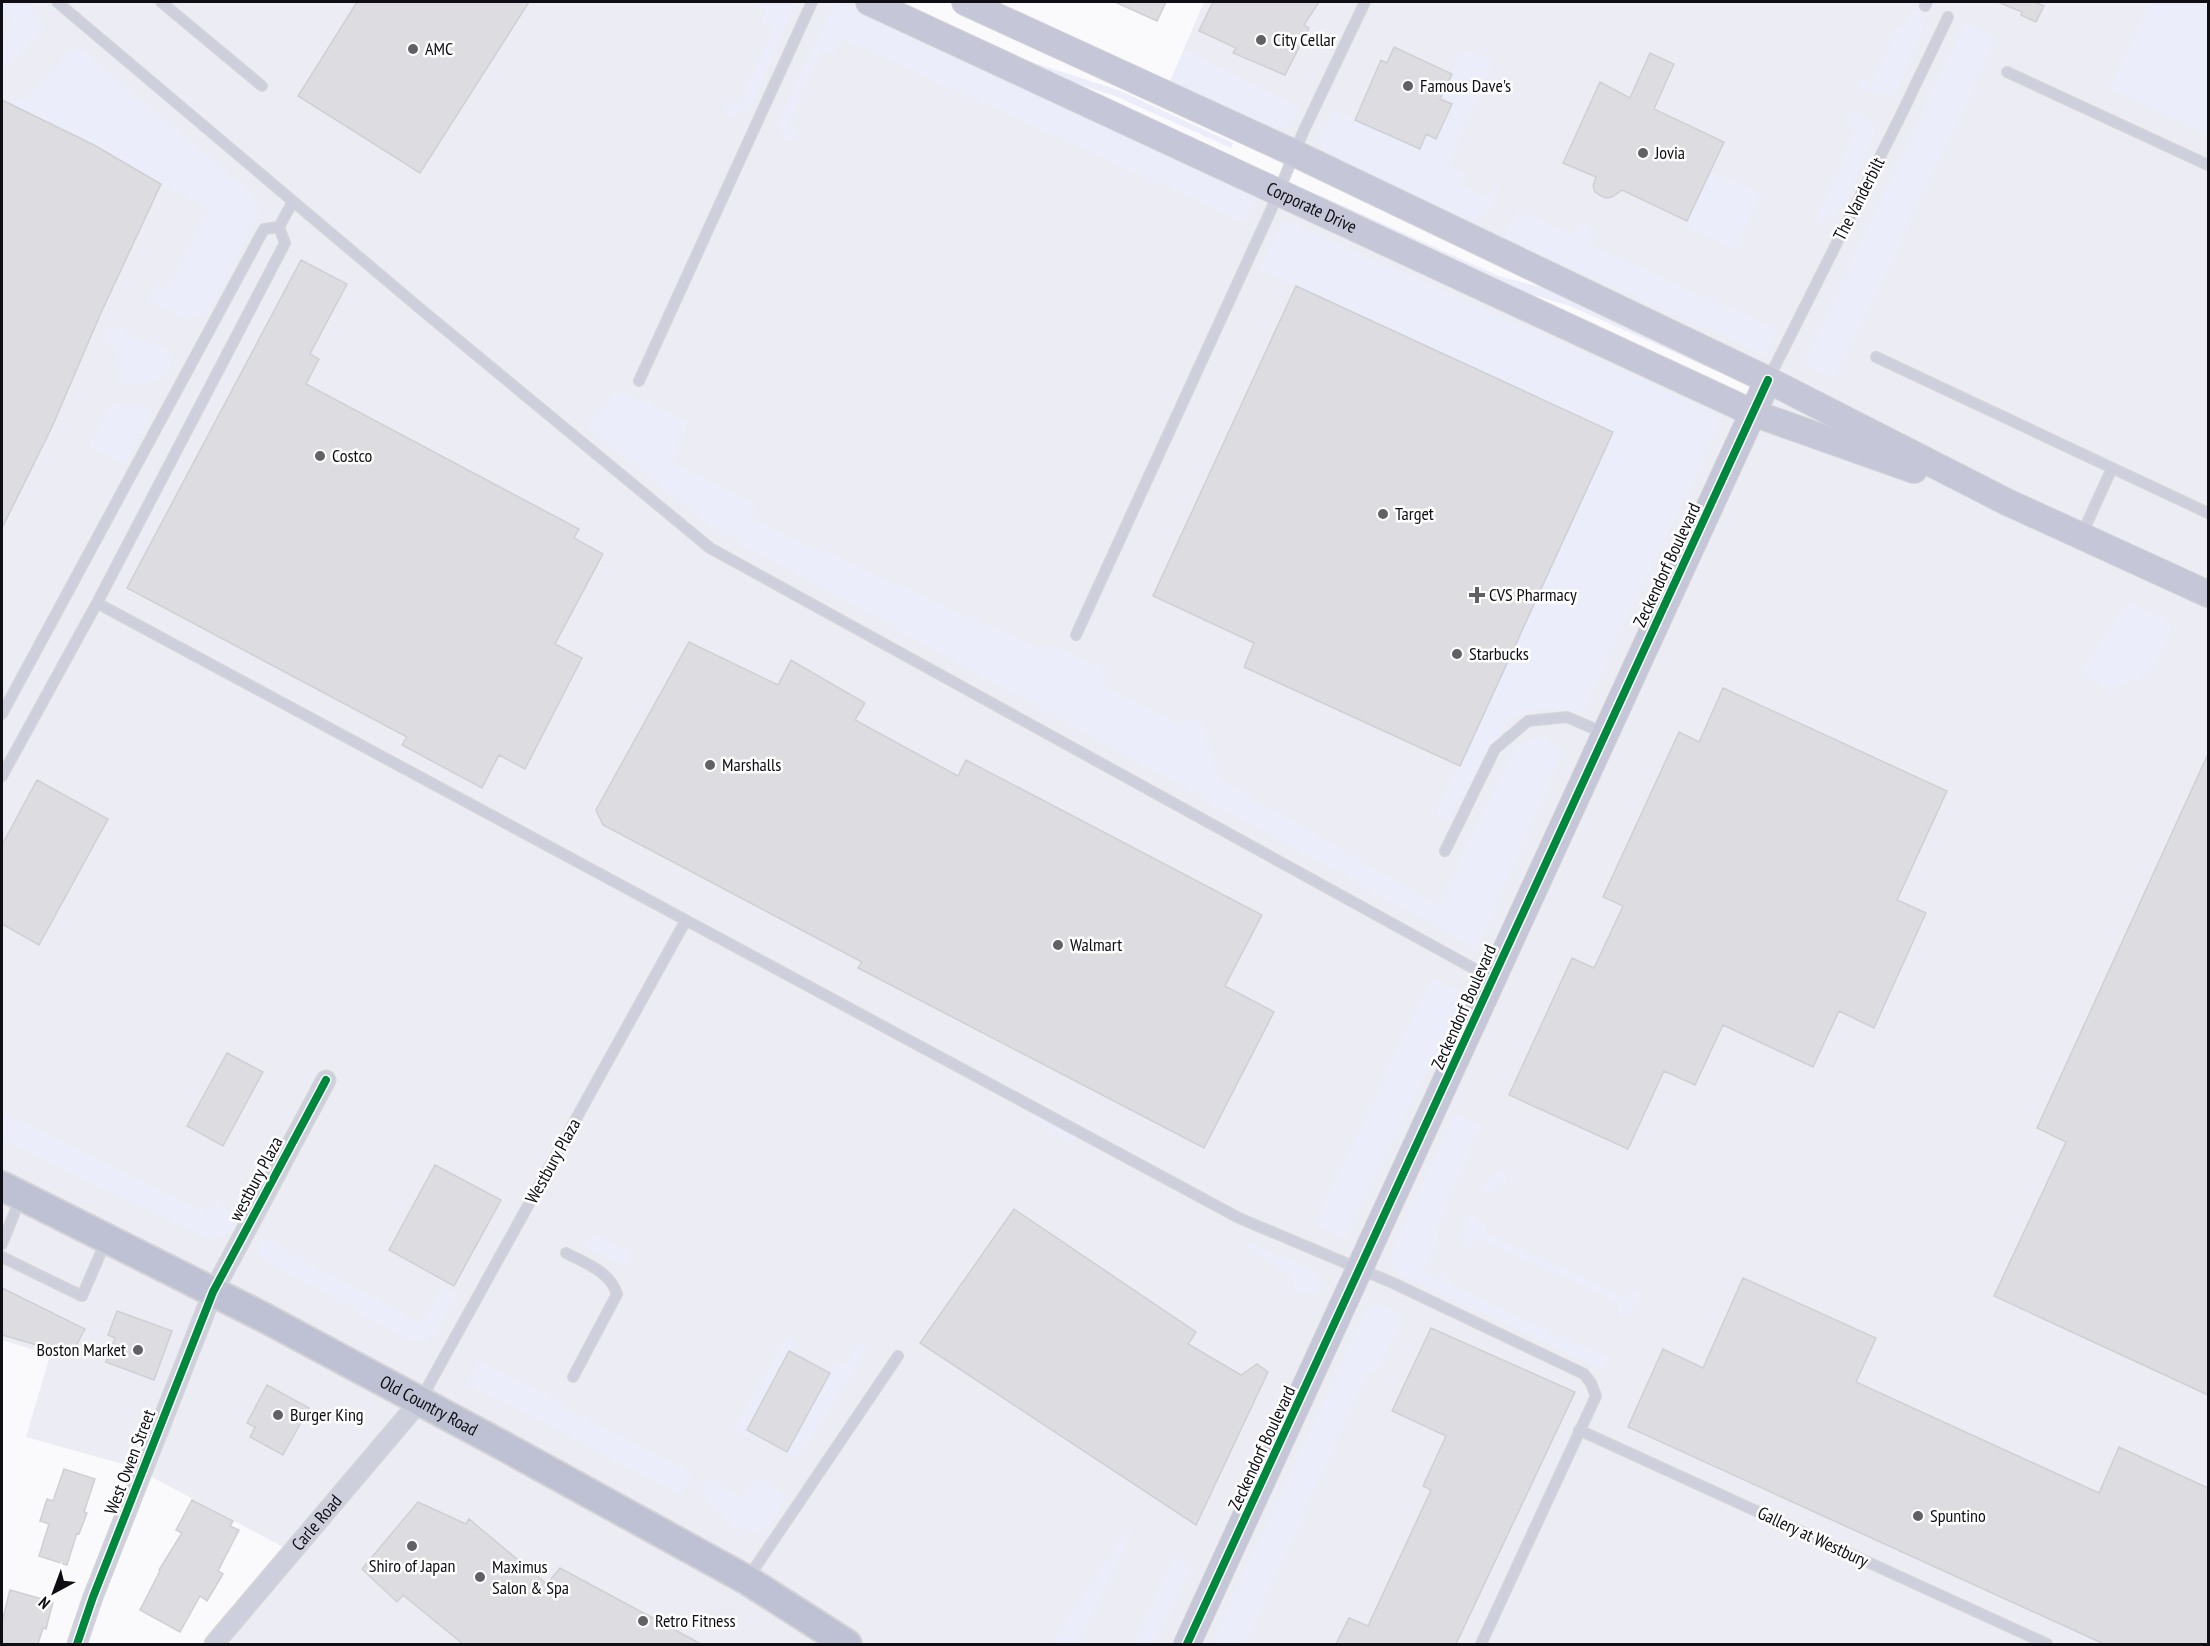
<svg xmlns="http://www.w3.org/2000/svg" width="2210" height="1646" font-family="'PT Sans Narrow',sans-serif">
	<rect width="100%" height="100%" fill="#fafafc"/>
	<path fill="#ecedf4" d="M2 2H869L1752 413 1768 381 1165 93 1204 2H2208V1644H219L298 1555 133 1467 26 1437 50 1355 2 1340Z"/>
	<path fill="#ecedfb" d="M2 2H29L43 29 10 64 2 65V45L13 19 2 13Z
		M752 2H796L750 107 740 113 731 115 726 112 725 107 731 101 740 105 774 28 762 22 767 9Z
		M836 2 1256 195 1244 222 838 36 842 39 835 53 822 48 787 125 797 133 791 140 784 138 779 122Z
		M887 2H899L1029 61 1121 91 1233 143 1231 148 1115 96 1065 80Z
		M2151 2H2208V135L2111 88Z
		M1915 10 1920 15 1924 25 1895 94 1893 96 1883 97 1859 86 1858 81 1862 79 1873 83 1896 31 1903 27Z
		M1966 23 1996 38 1835 378 1804 364Z
		M1463 49 1493 62 1447 166 1465 174 1460 185 1489 198 1496 186 1499 187C1492 203 1489 216 1472 222L1331 158 1322 146 1320 139 1333 110 1420 149 1426 134 1436 138 1452 104 1440 99Z
		M71 50 82 51 252 194 258 213 209 312 185 319 149 301 157 284 168 290 209 208 8 104 25 100Z
		M1185 51 1299 107 1289 126 1270 130 1171 81Z
		M1853 112C1866 115 1874 120 1875 134L1844 204 1813 229 1857 130 1845 123 1846 119Z
		M1710 172 1760 193 1736 249 1685 226Z
		M1317 194 1499 276 1555 291 1718 366 1716 371 1570 306 1516 290 1316 200Z
		M1517 211 1574 236 1580 223 1594 230 1588 244 1777 330 1766 356 1505 238Z
		M1284 220 1713 411 1717 429 1581 713 1539 707 1510 718 1449 820 1436 814 1460 766 1613 432 1260 269Z
		M111 325 167 351C178 366 165 378 150 383 141 386 129 384 120 384 121 362 122 352 104 336Z
		M618 390 687 422 672 462 755 504 751 519 1047 652 1050 645 1105 669 1100 685 1180 723 1201 720 1218 778 1439 907 1515 749 1538 736 1563 750 1477 948 716 529 587 427Z
		M111 405 153 408 125 464 90 446Z
		M2129 603 2172 626 2151 672 2108 691 2082 671Z
		M1432 978 1464 994 1345 1239 1316 1224Z
		M1034 1110 1078 1135 1071 1144 1030 1116Z
		M2 1113 210 1214 215 1203 241 1217C232 1231 225 1239 207 1238L2 1139Z
		M1455 1114 1480 1125 1438 1224 1436 1242 1423 1272 1439 1280 1443 1270 1448 1273 1444 1282 1608 1359 1602 1369 1398 1273 1392 1266V1251Z
		M1505 1171 1508 1174 1505 1185 1501 1182 1497 1183 1492 1194 1484 1190V1184L1494 1174Z
		M1474 1215V1219L1486 1223 1484 1233 1629 1299 1634 1292 1639 1291 1640 1294 1632 1310 1622 1316 1618 1315 1620 1302 1478 1238 1472 1245 1467 1246C1461 1235 1463 1222 1474 1215Z
		M594 1235 631 1254 622 1266 584 1245Z
		M261 1237 419 1323 424 1322 444 1288 456 1295 433 1335 424 1341 410 1340 258 1256Z
		M1246 1242 1305 1267 1315 1274 1322 1286 1317 1294 1293 1291V1277L1245 1245Z
		M1380 1303 1401 1317 1380 1366 1366 1375 1244 1644H1212L1368 1308Z
		M788 1337 797 1342 747 1429 761 1438 760 1443 735 1429Z
		M859 1342 868 1347 797 1458 787 1452 836 1363 845 1367Z
		M479 1361 692 1474 681 1495 468 1382Z
		M705 1476 743 1498 756 1477 787 1495C781 1506 774 1524 762 1529 744 1537 707 1508 704 1490 703 1486 705 1480 705 1476Z
		M1128 1531 1130 1532 1078 1644H1052Z
		M1177 1556 1190 1569 1154 1644H1134Z"/>
	<path fill="#dcdce1" stroke="#cfd0d4" stroke-width="1.5" d="M357 2H529L420 173 298 96Z
		M1115 2H1166L1157 21Z
		M1213 2H1319L1304 25 1309 28 1285 75 1233 53 1236 48 1199 31Z
		M1998 2H2034L2044 6 2036 22 2021 15 2022 12Z
		M1394 47 1452 74 1440 99 1452 104 1436 139 1426 134 1420 149 1355 120 1381 60 1387 63Z
		M1650 53 1674 64 1654 109 1724 142 1687 221 1622 190 1612 197 1606 198 1601 196 1595 192 1593 186 1596 177 1563 163 1600 82 1630 98Z
		M2 100 94 145 161 184 100 315 52 427 2 528Z
		M301 260 347 284 310 354 319 359 306 384 579 529 574 538 603 554 555 644 582 658 525 769 499 755 482 788 402 745 407 737 127 588Z
		M1296 286 1613 432 1460 766 1244 667 1254 643 1153 596Z
		M689 642 778 685 791 660 865 703 855 720 958 776 966 760 1262 915 1225 986 1274 1012 1204 1148 858 968 862 962 603 825 596 810Z
		M1723 688 1947 791 1897 900 1926 913 1874 1028 1839 1011 1813 1067 1723 1025 1695 1085 1664 1071 1628 1149 1509 1095 1572 958 1594 968 1623 906 1603 897 1679 732 1699 742Z
		M2208 754V1395L1994 1296 2066 1142 2037 1128Z
		M37 780 108 819 39 945 2 924V845Z
		M227 1053 263 1072 223 1146 187 1126Z
		M435 1165 501 1200 454 1286 389 1250Z
		M1014 1209 1196 1332 1188 1344 1241 1375 1257 1364 1268 1372 1196 1525 920 1343Z
		M1743 1278 1876 1338 1856 1382 2099 1493 2119 1447 2208 1488V1644H2104L1628 1427 1663 1349 1703 1368Z
		M2 1288 85 1329 71 1355 2 1335Z
		M117 1311 172 1331 154 1380 106 1362 115 1338 108 1335Z
		M1431 1328 1575 1392 1456 1644H1336L1349 1618 1368 1626 1431 1490 1423 1486 1446 1436 1392 1411Z
		M789 1351 830 1373 787 1452 747 1430Z
		M267 1385 309 1408 283 1455 250 1437 255 1427 247 1423Z
		M64 1469 95 1479 84 1512 87 1513 79 1534 77 1533 67 1565 39 1556 49 1524 40 1521 47 1499 53 1501Z
		M192 1500 233 1521 230 1526 239 1530 218 1571 223 1574 207 1601 200 1596 180 1632 140 1610 160 1571 159 1570 182 1533 176 1530Z
		M418 1502 466 1524 469 1519 547 1584 560 1568 701 1644H463L403 1595 397 1602 362 1569Z
		M10 1590 53 1602 46 1629 43 1628 38 1644H2V1622Z"/>
	<g fill="none" stroke-linecap="round" stroke-linejoin="round">
		<defs>
			<path id="lane" d="M57 2 423 311 710 548 1491 978
				M161 2 262 86
				M1925 6 1927 2
				M2007 72 2208 165
				M279 227 293 201
				M1876 357 2208 513
				M1769 378 1900 117 1948 17
				M639 381 812 2
				M2082 534 2112 468
				M97 603 1239 1218 1393 1283 1584 1374 1591 1383 1596 1396 1481 1644
				M1076 635 1271 210 1304 130 1365 2
				M2 714 264 229 279 227
				M2 776 97 603 285 243 279 227
				M1445 851 1495 749 1528 721 1567 717 1604 733
				M2 1244 20 1199
				M566 1253C587 1264 609 1271 617 1294L573 1377
				M2 1257 82 1296 106 1241
				M421 1399 686 920
				M1579 1430 2047 1644
				M748 1578 898 1356"/>
			<g id="street">
				<path d="M77 1644 93 1597 213 1292 326 1080"/>
				<path id="s1" d="M214 1644 420 1401"/>
			</g>
			<g id="secondary">
				<path id="s2" d="M869 2 1753 413 1914 470"/>
				<path d="M965 2 1294 153 1768 380 2007 502 2208 594"/>
				<path d="M1187 1644 1768 380"/>
			</g>
			<g id="primary">
				<path id="s3" d="M2 1186 265 1318 498 1443 747 1580 847 1644"/>
			</g>
		</defs>
		<use href="#lane" stroke="#d4d4d7" stroke-width="12"/>
		<use href="#street" stroke="#d4d4d7" stroke-width="21"/>
		<use href="#secondary" stroke="#d4d4d7" stroke-width="28"/>
		<use href="#primary" stroke="#d4d4d7" stroke-width="32"/>
		<use href="#lane" stroke="#cecfdd" stroke-width="9"/>
		<use href="#street" stroke="#cecfdd" stroke-width="18"/>
		<use href="#secondary" stroke="#c5c6d7" stroke-width="26"/>
		<use href="#primary" stroke="#bec0d3" stroke-width="28"/>
		<defs>
			<path id="cycleway" d="M77 1644 93 1597 213 1292 326 1080
				M1187 1644 1768 380"/>
		</defs>
		<use href="#cycleway" stroke="#fff" stroke-width="11"/>
		<use href="#cycleway" stroke="#00873e" stroke-width="8"/>
	</g>
	<g fill="#616165" stroke="#fff" stroke-width="2">
		<circle cx="1261" cy="40" r="6"/>
		<circle cx="413" cy="49" r="6"/>
		<circle cx="1408" cy="86" r="6"/>
		<circle cx="1643" cy="153" r="6"/>
		<circle cx="320" cy="456" r="6"/>
		<circle cx="1383" cy="514" r="6"/>
		<path d="M1474 586h6v6h6v6h-6v6h-6v-6h-6v-6h6z"/>
		<circle cx="1457" cy="654" r="6"/>
		<circle cx="710" cy="765" r="6"/>
		<circle cx="1058" cy="945" r="6"/>
		<circle cx="138" cy="1350" r="6"/>
		<circle cx="278" cy="1415" r="6"/>
		<circle cx="1918" cy="1516" r="6"/>
		<circle cx="412" cy="1546" r="6"/>
		<circle cx="480" cy="1577" r="6"/>
		<circle cx="643" cy="1621" r="6"/>
	</g>
	<g text-anchor="middle" stroke-width="5" stroke-linejoin="round" paint-order="stroke">
		<g font-size="18" fill="#0e0e14" stroke="#fff" text-anchor="start">
			<text x="1273" y="46">City Cellar</text>
			<text x="425" y="55">AMC</text>
			<text x="1420" y="92">Famous Dave's</text>
			<text x="1655" y="159">Jovia</text>
			<text x="332" y="462">Costco</text>
			<text x="1395" y="520">Target</text>
			<text x="1489" y="601">CVS Pharmacy</text>
			<text x="1469" y="660">Starbucks</text>
			<text x="722" y="771">Marshalls</text>
			<text x="1070" y="951">Walmart</text>
			<text x="126" y="1356" text-anchor="end">Boston Market</text>
			<text x="290" y="1421">Burger King</text>
			<text x="1930" y="1522">Spuntino</text>
			<text x="412" y="1572" text-anchor="middle">Shiro of Japan</text>
			<text x="492" y="1573">Maximus<tspan x="492" dy="21">Salon &amp; Spa</tspan></text>
			<text x="655" y="1627">Retro Fitness</text>
		</g>
		<g font-size="18" fill="#0e0e14" stroke="#fff">
			<text transform="translate(1859 199) rotate(-63)" y="6">The Vanderbilt</text>
			<text dy="6" stroke="none"><textPath href="#s2" startOffset="488">Corporate Drive</textPath></text>
			<text transform="translate(1667 565) rotate(-65)" y="6">Zeckendorf Boulevard</text>
			<text transform="translate(1464 1007) rotate(-66)" y="6">Zeckendorf Boulevard</text>
			<text transform="translate(553 1161) rotate(-61)" y="6">Westbury Plaza</text>
			<text transform="translate(256 1179) rotate(-62)" y="6">westbury Plaza</text>
			<text dy="6" stroke="none"><textPath href="#s3" startOffset="480">Old Country Road</textPath></text>
			<text transform="translate(1262 1448) rotate(-65)" y="6">Zeckendorf Boulevard</text>
			<text transform="translate(130 1462) rotate(-69)" y="6">West Owen Street</text>
			<text dy="6" stroke="none"><textPath href="#s1" startOffset="159">Carle Road</textPath></text>
			<text transform="translate(1813 1537) rotate(25)" y="6">Gallery at Westbury</text>
		</g>
	</g>
	<rect width="2210" height="1646" fill="none" stroke="#0e0e14" stroke-width="6"/>
	<g transform="translate(54 1592) rotate(221)" stroke="#ffffff" stroke-width="4.5" paint-order="stroke">
	<path d="M0-4.5L10 22L0 15L-10 22Z" fill="#0e0e14"/>
	<text y="-9" font-size="16" font-weight="bold" text-anchor="middle" fill="#0e0e14">N</text>
	</g>
</svg>
